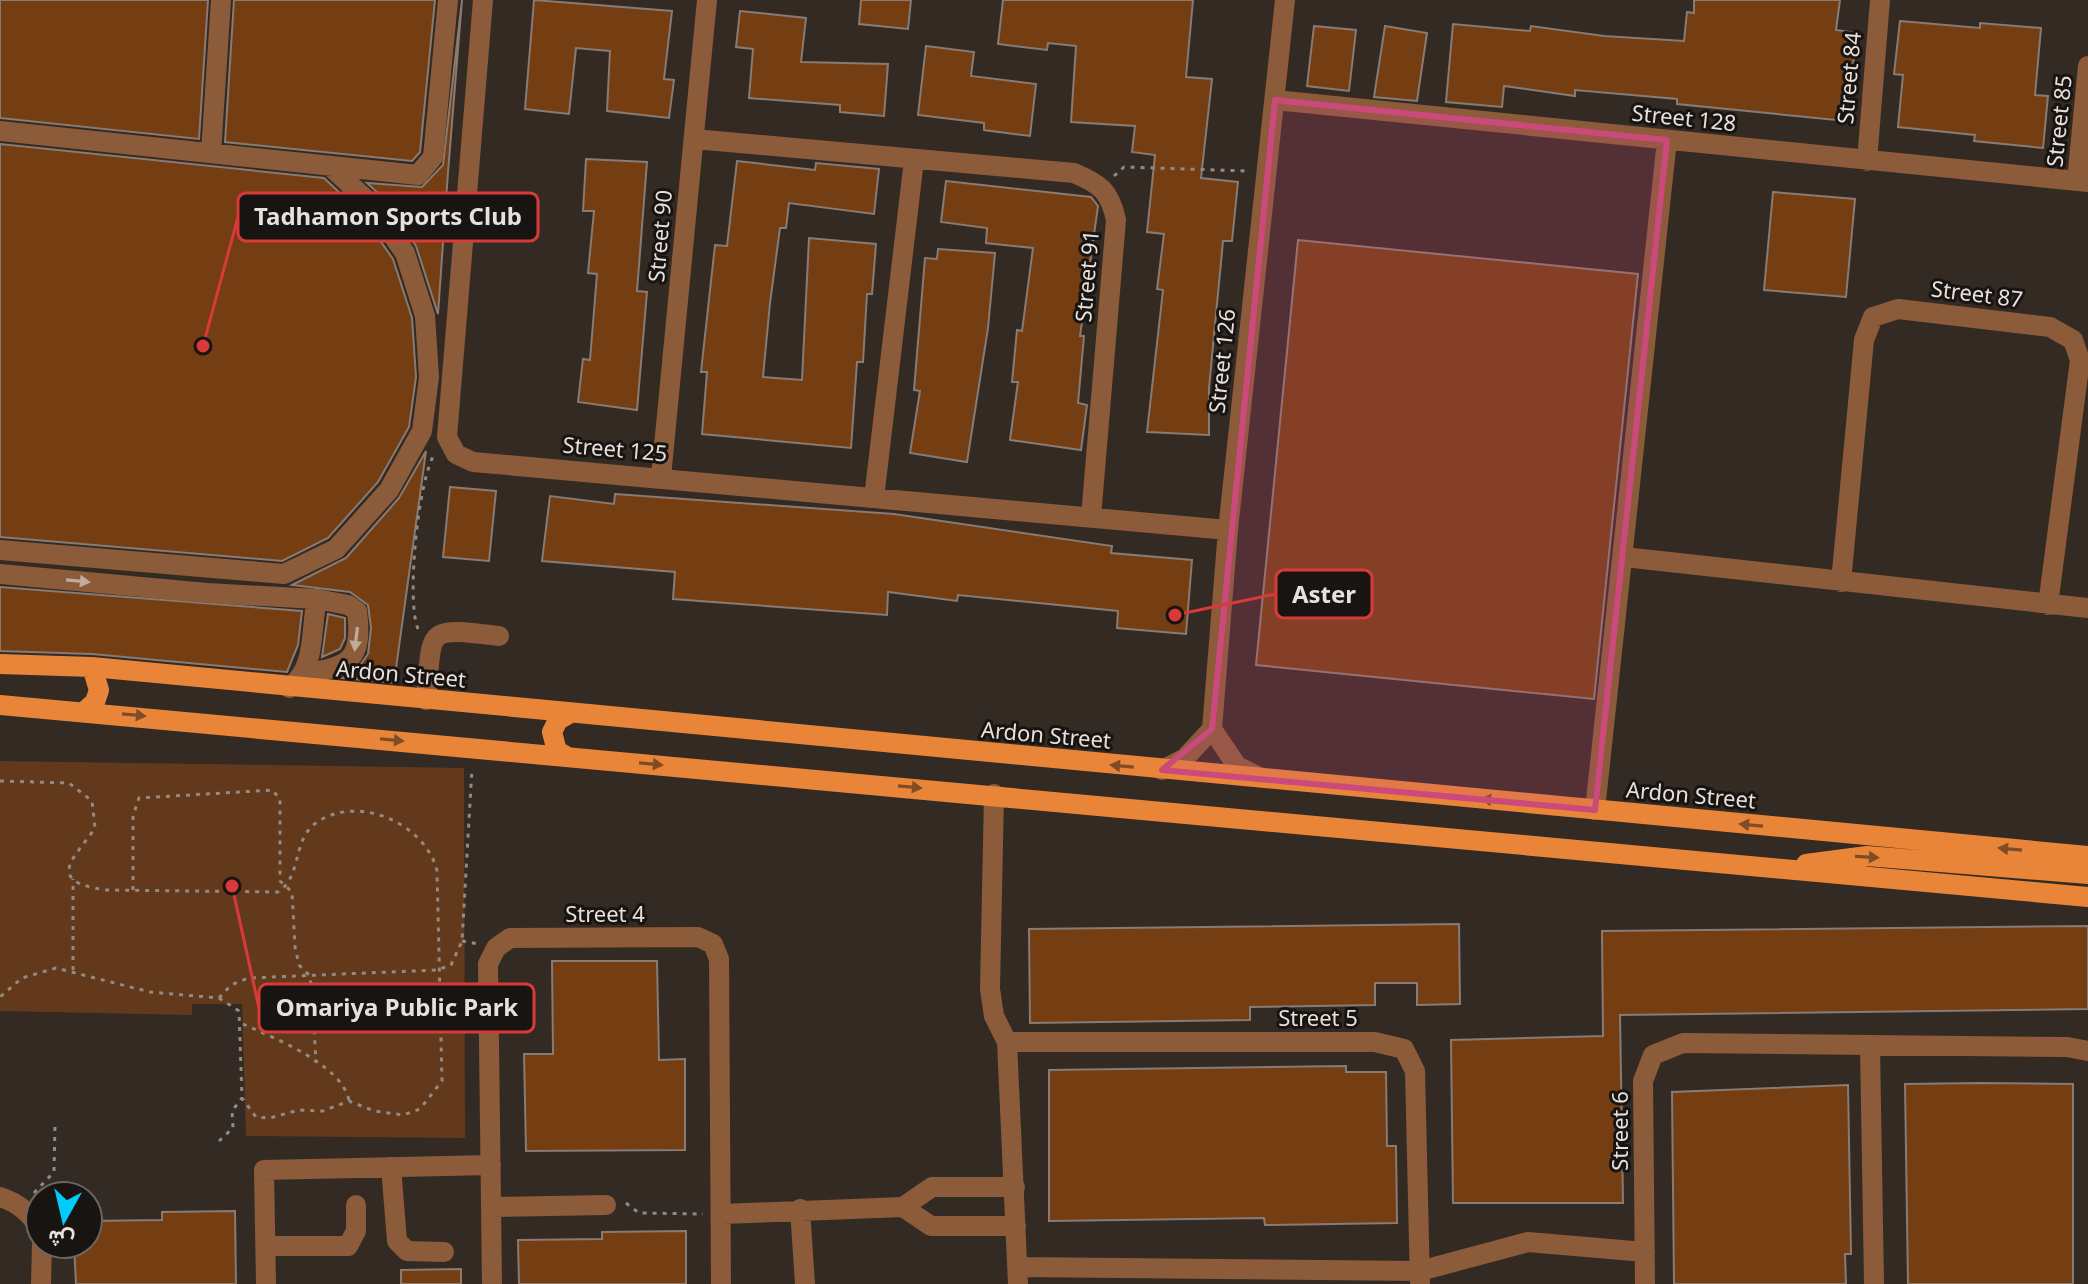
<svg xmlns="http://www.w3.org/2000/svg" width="2088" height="1284" font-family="'Noto Sans',Vazirmatn,sans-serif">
	<rect width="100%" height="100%" fill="#342a24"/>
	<path fill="#63391b" d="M0 761 464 768 465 1138 246 1136 242 1004H192V1015L0 1011Z"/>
	<path fill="#743d12" stroke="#877b73" stroke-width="2" d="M0 0H208L199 139 0 118Z
		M234 0H435L420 152 412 161 225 142Z
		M462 0 448 172 438 314 416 246 381 196 367 183 422 187 443 165Z
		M534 0 672 11 664 79 674 80 669 118 607 111 610 51 576 48 569 114 525 109Z
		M861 0H911L908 29 859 24Z
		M1003 0H1193L1186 77 1212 79 1201 178 1238 182 1232 241H1223L1209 388V435L1147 432 1163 290 1157 289 1164 234 1147 232 1155 155 1132 152 1135 126 1071 122 1076 46 1048 43 1047 50 998 44Z
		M1694 0H1840L1836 30 1857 33 1846 121 1677 104V99L1575 90V96L1504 86 1502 107 1446 102 1453 24 1530 31 1531 26 1604 36 1684 41 1687 12 1694 13Z
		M740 11 806 18 801 62 888 64 884 116 840 112V105L749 98 753 49 736 47Z
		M1900 21 1980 28V23L2041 28 2035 95 2048 96 2043 148 1974 141 1975 135 1898 127 1903 75 1894 74Z
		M1314 26 1356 30 1349 91 1307 86Z
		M1385 26 1427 33 1417 101 1374 97Z
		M926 46 974 52 971 76 1036 84 1030 136 984 130V123L918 115Z
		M0 144 324 178 360 212 393 259 412 318 416 377 409 427 378 482 328 538 282 561 0 537Z
		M586 159 647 162 637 291 647 292 637 410 578 402 583 359 590 360 597 274 588 273 594 211H583Z
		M737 161 815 170 816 163 879 169 874 214 789 203 786 228H780L770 303 763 377 802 380 809 238 876 244 872 294H867L863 362H857L851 448 702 434 707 372H701L715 245 727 246Z
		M946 181 1091 197 1098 206 1080 336H1084L1078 403 1087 405 1081 450 1010 440 1018 382H1012L1017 330 1022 331 1033 248 986 243 987 228 941 222Z
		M1773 192 1855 199 1846 297 1764 290Z
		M1298 240 1638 274 1594 699 1256 665Z
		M938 249 995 253 988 328 967 462 910 453 920 391 914 390 925 258 937 259Z
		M426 451 394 683 343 678 358 668 368 654 371 628 368 605 350 592 292 585 346 558 399 498Z
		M450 487 496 491 489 561 443 557Z
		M615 494 894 514 1112 546 1111 553 1192 560 1186 634 1117 628 1118 611 958 595 957 601 888 592 887 615 673 599 675 572 542 561 550 496 614 504Z
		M0 587 302 611 298 645 287 672 92 654 0 651Z
		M328 614 345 618V638L340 649 322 657Z
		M1459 924 1460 1004 1417 1005V983H1375V1005L1250 1007V1020L1030 1023 1029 929Z
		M2088 926V1009L1620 1015 1623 1203H1453L1451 1040 1603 1036 1602 931Z
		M552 961H657L659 1060 685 1059V1150L526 1151 524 1054H553Z
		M1346 1066V1072H1386L1387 1146H1396L1397 1223 1265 1225 1264 1218 1049 1221V1070Z
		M1980 1083 2073 1084V1284H1908L1905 1084Z
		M1848 1085 1851 1254H1845L1846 1284H1674L1672 1092Z
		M235 1211 236 1284H76L74 1244H88V1221L162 1220V1212Z
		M686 1231V1284H519L518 1240 602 1239V1232Z
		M461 1269V1284H401V1270Z"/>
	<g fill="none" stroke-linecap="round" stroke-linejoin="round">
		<path stroke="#928a85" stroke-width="3" stroke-dasharray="4 6" stroke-linecap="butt" d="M1114 176 1124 167 1247 171
			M418 629C406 601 418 479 435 453
			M0 781 69 783 92 801 95 828C75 858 43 881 106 890L278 892C302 877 292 840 316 823 358 793 426 824 437 871L442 1081 420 1109 403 1115 374 1111 349 1101 323 1111 299 1110 270 1118 256 1117 242 1098 239 1011 219 998 150 992 56 968 22 978 0 997
			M133 890V816L139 798 273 790 280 800V881L292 892 295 947 299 965 309 975 312 988 316 1063
			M462 941 478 944
			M73 970V879
			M219 998 231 985 248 978 437 970 451 965 462 941 472 768
			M243 1024C274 1038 343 1065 349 1101
			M219 1141 233 1128 232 1111 242 1098
			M34 1193 54 1172 55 1124
			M626 1203 639 1213 703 1214"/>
		<path stroke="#8b5b3a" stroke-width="20" d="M483 0 447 437 456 454 473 462 1228 530
			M1275 100 2088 182
			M0 131 418 175 433 157 448 0
			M694 139 1074 173C1100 184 1110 191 1116 220L1091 517
			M211 153 221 0
			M1867 161 1880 0
			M2077 181 2088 66
			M661 477 707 0
			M874 498 914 160
			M0 550 284 574 336 549 389 490 422 431 429 377 425 316 405 253 370 203 330 166
			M1624 557 2088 608
			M0 574 207 593 317 599C310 630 317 668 289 688
			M1841 582 1864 340 1873 317 1898 309 2050 327 2073 340 2080 360 2048 605
			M305 673C350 668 363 659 357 611L348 605 317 599
			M426 700C433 627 423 627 499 636
			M1162 770 1185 758 1212 729
			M1259 777 1237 766 1212 729 1228 530 1285 0
			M994 794 990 989 994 1016 1007 1042 1018 1284
			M1595 810 1667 140
			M1007 1042H1375L1404 1049 1415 1071 1420 1284
			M1870 1045 1874 1284
			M391 1167 397 1241 407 1251 444 1252
			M0 1197C17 1202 36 1216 40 1234
			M492 1207 606 1205
			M903 1207 931 1226H1016
			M800 1209 805 1284
			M722 1214 903 1207 932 1187H1015
			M266 1246H348L356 1231V1205
			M1018 1267 1420 1271 1528 1242 1645 1252
			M41 1284 42 1244
			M266 1284 264 1170 491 1165
			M492 1284 488 964 496 948 510 938 698 937 713 944 719 959 721 1284
			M1645 1284 1643 1081 1653 1055 1683 1043 2067 1047 2088 1051"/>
		<path stroke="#e98539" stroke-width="20" d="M0 664 92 667 2088 856
			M0 705 2088 897
			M85 711 95 702 99 690 92 667
			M568 757 557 751 552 732 558 720 569 714
			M1806 864 1867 856 2088 874"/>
	</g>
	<defs><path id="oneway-solid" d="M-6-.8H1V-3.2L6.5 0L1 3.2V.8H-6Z" transform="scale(2)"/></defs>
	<g fill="#c2ab9b">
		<use href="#oneway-solid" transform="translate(78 581) rotate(5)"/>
		<use href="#oneway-solid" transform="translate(356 639) rotate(97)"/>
	</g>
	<g fill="#804c25">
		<use href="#oneway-solid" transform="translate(134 715) rotate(5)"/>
		<use href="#oneway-solid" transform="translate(392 740) rotate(5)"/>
		<use href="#oneway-solid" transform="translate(651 764) rotate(5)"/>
		<use href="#oneway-solid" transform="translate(1122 766) rotate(-175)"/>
		<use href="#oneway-solid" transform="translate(910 787) rotate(5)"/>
		<use href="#oneway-solid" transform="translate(1493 800) rotate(-174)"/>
		<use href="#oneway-solid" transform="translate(1751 825) rotate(-175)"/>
		<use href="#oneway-solid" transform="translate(2010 849) rotate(-175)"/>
		<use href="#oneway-solid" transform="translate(1867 857) rotate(3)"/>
	</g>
	<path fill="#cb4a7b" fill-opacity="0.2" stroke="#cb4a7b" stroke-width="6" stroke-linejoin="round" d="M1275 100 1667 140 1595 810 1162 770 1212 729Z"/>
	<g text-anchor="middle" stroke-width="6" stroke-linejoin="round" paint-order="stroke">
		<g font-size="22" fill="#e7e0dc" stroke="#181411">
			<text transform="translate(1849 78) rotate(-85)" y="8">Street 84</text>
			<text transform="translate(1684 118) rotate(6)" y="8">Street 128</text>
			<text transform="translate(2059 121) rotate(-84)" y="8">Street 85</text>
			<text transform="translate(660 236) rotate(-85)" y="8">Street 90</text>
			<text transform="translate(1087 276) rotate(-85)" y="8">Street 91</text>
			<text transform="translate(1977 294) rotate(7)" y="8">Street 87</text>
			<text transform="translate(1222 361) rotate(-84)" y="8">Street 126</text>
			<text transform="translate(615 449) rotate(5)" y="8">Street 125</text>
			<text transform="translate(401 674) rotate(5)" y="8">Ardon Street</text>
			<text transform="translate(1046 735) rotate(5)" y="8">Ardon Street</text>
			<text transform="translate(1691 795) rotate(5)" y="8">Ardon Street</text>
			<text x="605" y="922">Street 4</text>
			<text x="1318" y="1026">Street 5</text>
			<text transform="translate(1620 1131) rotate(-90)" y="8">Street 6</text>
		</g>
	</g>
	<path fill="none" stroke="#d83a3a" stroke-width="3" d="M203 346L238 217M1175 615L1276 594M232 886L259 1008"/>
	<g fill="#d83a3a" stroke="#181411" stroke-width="3">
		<circle cx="203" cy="346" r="8"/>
		<circle cx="1175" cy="615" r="8"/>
		<circle cx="232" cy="886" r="8"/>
	</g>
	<g fill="#181411" stroke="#d83a3a" stroke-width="3">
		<rect x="238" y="193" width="300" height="48" rx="8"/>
		<rect x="1276" y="570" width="96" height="48" rx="8"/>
		<rect x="259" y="984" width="275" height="48" rx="8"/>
	</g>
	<g font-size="24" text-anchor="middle" font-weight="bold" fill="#e7e0dc">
		<text x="388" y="225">Tadhamon Sports Club</text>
		<text x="1324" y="603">Aster</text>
		<text x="397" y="1016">Omariya Public Park</text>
	</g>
	<g transform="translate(64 1220) rotate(188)"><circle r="38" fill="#181411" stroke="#6b6662" stroke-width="2"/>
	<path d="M0-6L14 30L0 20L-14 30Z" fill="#03cbf9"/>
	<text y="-12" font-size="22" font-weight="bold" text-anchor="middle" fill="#e7e0dc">ش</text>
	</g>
</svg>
